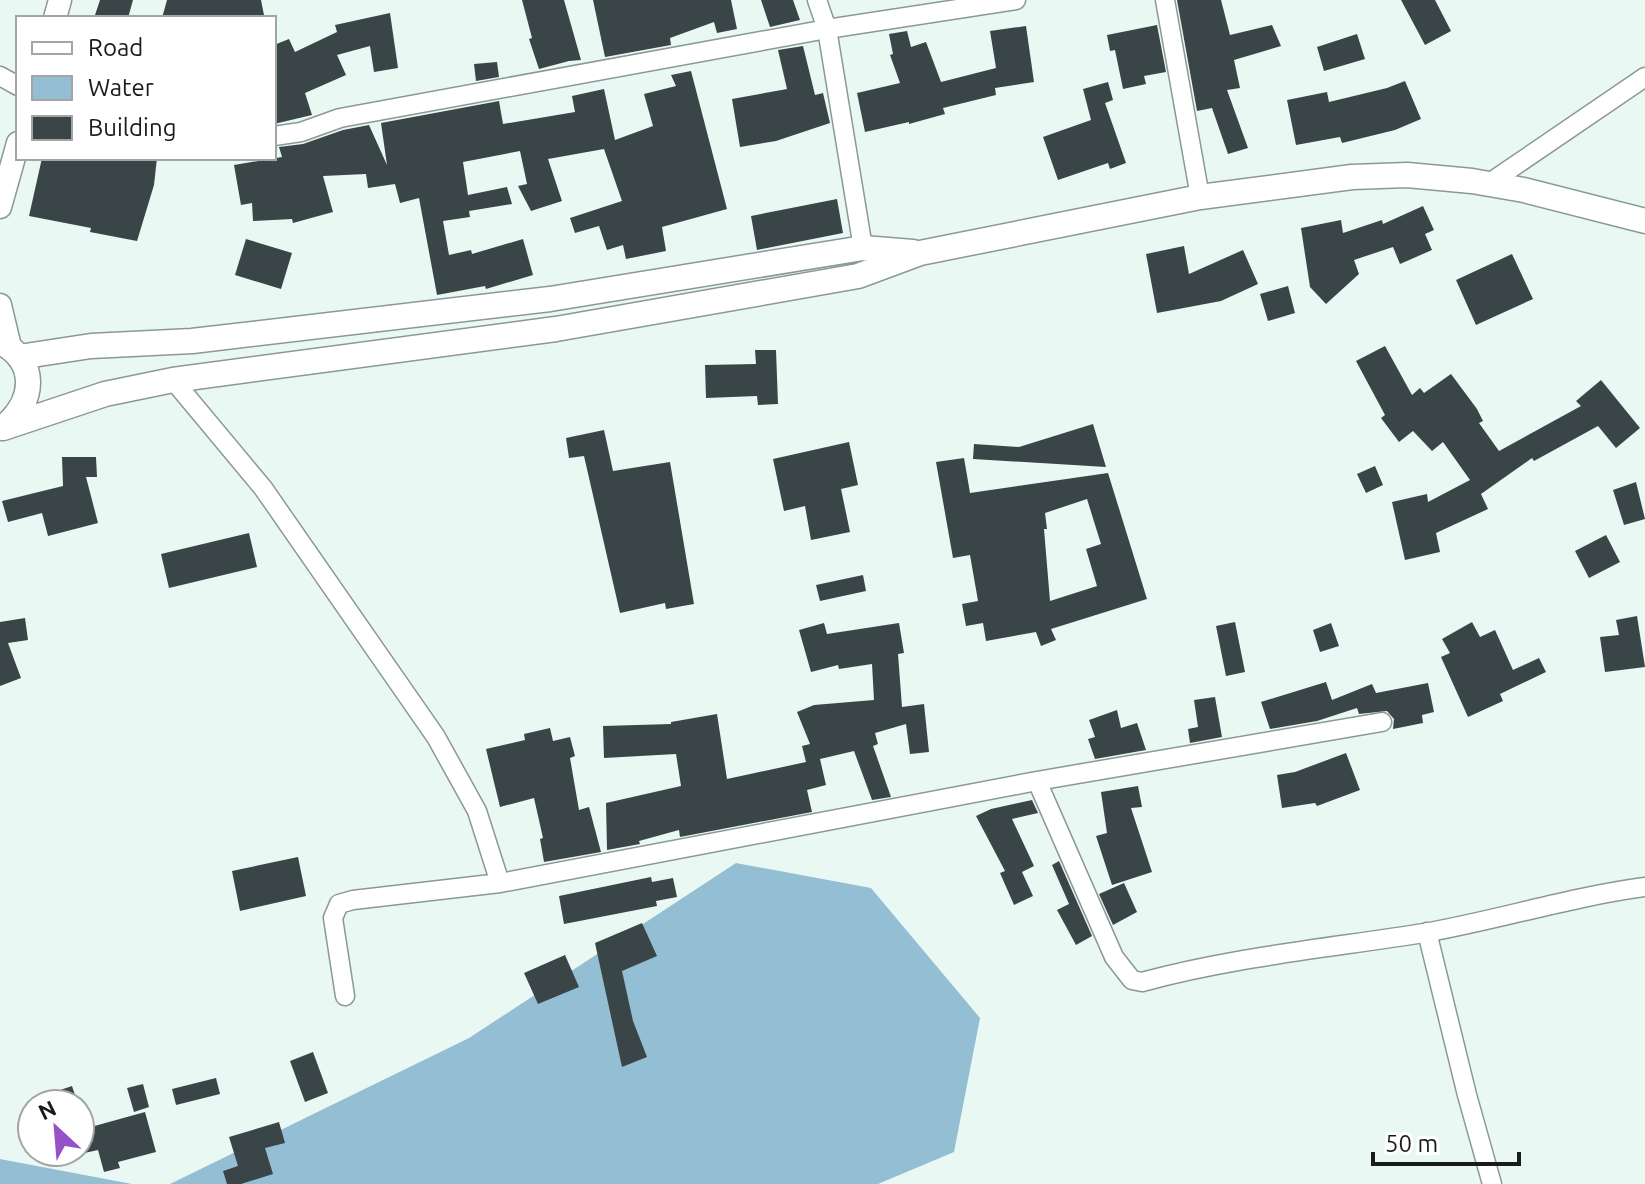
<svg xmlns="http://www.w3.org/2000/svg" width="1645" height="1184" font-family="Ubuntu,sans-serif">
	<rect width="100%" height="100%" fill="#eaf8f4"/>
	<path fill="#94bed4" d="M736 863 871 888 980 1018 954 1152 878 1184H170L469 1038Z
		M0 1159 132 1184H0Z"/>
	<path fill="#3a4547" fill-rule="evenodd" d="M100 0H133L128 18H94Z
		M167 0H261L264 15 250 18H162Z
		M522 0H564L581 60 569 61 539 69 529 39 532 38Z
		M593 0H731L737 29 717 33 714 22 670 38 671 45 605 57Z
		M761 0H793L800 20 770 27Z
		M1177 0H1221L1230 35 1272 25 1281 46 1234 60 1240 88 1227 90 1248 148 1228 154 1212 108 1197 111Z
		M1401 0H1435L1451 31 1425 45Z
		M390 13 398 68 374 72 370 46 337 55 346 75 305 93 312 115 274 124V45L289 39 295 52 337 32 335 25Z
		M1157 25 1166 72 1144 76 1146 84 1123 89 1115 50 1110 51 1107 35Z
		M1026 26 1034 82 995 88 996 95 943 108 945 114 909 124V122L865 132 857 93 900 83 890 55 893 54 889 34 907 31 911 47 926 42 941 82 996 68 990 31Z
		M1357 34 1365 59 1324 71 1317 47Z
		M803 46 815 95 823 93 830 123 776 141 740 147 732 99 787 89 778 50Z
		M497 62 499 77 476 81 474 64Z
		M691 71 727 209 662 227 666 251 626 259 623 245 607 250 599 226 575 233 570 218 622 201 604 149 548 159 562 201 531 211 518 186 527 184 520 151 463 162 468 195 507 187 512 204 469 211 470 217 443 221 449 255 471 250 472 254 523 239 533 275 486 289 485 286 437 295 419 198 400 203 395 184 368 188 366 174 323 176 333 212 293 223 292 219 253 221 252 203 241 205 234 165 282 157 279 147 303 144 343 130 369 125 387 165 381 123 499 101 503 124 575 112 572 96 604 89 615 140 653 126 644 94 676 86 671 75Z
		M1405 81 1421 119 1395 130 1342 143 1340 137 1296 145 1287 100 1327 92 1329 102 1387 88Z
		M1108 82 1113 100 1105 103 1126 163 1110 169 1108 163 1058 180 1043 137 1091 120 1083 89Z
		M42 158H157L154 185 137 241 90 232 91 228 29 216Z
		M837 199 843 233 757 250 751 216Z
		M1423 206 1434 230 1425 234 1432 250 1400 264 1393 247 1354 260 1359 274 1326 304 1310 287 1301 228 1341 220 1343 233 1382 220 1383 224Z
		M246 239 292 253 281 289 235 275Z
		M1184 246 1189 274 1243 250 1258 284 1221 301 1157 313 1146 254Z
		M1512 254 1533 299 1476 325 1456 280Z
		M1288 286 1295 313 1268 321 1260 294Z
		M1385 346 1412 395 1420 388 1424 393 1451 374 1477 409 1483 421 1479 423 1499 451 1581 406 1576 401 1601 380 1640 428 1616 448 1598 426 1534 461 1532 458 1481 494 1488 509 1436 533 1440 552 1405 560 1392 502 1427 494 1428 502 1470 480 1443 442 1432 451 1413 431 1399 442 1381 418 1385 415 1356 361Z
		M755 350H776L778 404 758 405 757 396 706 398 705 365 756 364Z
		M1093 424 1106 467 973 459 974 444 1019 447Z
		M604 430 613 471 670 462 694 604 666 609 665 603 620 613 584 456 569 458 566 438Z
		M849 442 858 485 841 489 850 532 811 540 805 506 784 511 773 459Z
		M62 457H96L97 477H86L98 523 48 536 42 513 8 522 2 501 63 486Z
		M964 458 970 493 1108 473 1147 599 1051 629 1056 640 1041 646 1036 632 986 641 983 623 966 626 962 604 978 601 970 555 953 558 936 462ZM1087 499 1101 544 1086 549 1097 586 1050 601 1044 529H1047L1045 513Z
		M1375 466 1383 485 1366 493 1357 474Z
		M1636 482 1645 519 1624 525 1613 490Z
		M249 533 257 567 169 588 161 554Z
		M1606 535 1620 562 1589 578 1575 551Z
		M863 575 866 591 820 601 816 585Z
		M1637 616 1645 667 1605 672 1600 637 1619 635 1616 620Z
		M25 618 28 640 8 643 21 678 0 686V622Z
		M1235 622 1245 672 1226 676 1216 626Z
		M1472 622 1480 637 1495 630 1513 670 1539 658 1546 672 1500 694 1503 701 1468 717 1441 657 1450 653 1442 639Z
		M824 623 827 634 899 623 904 653 898 654 902 707 924 704 929 752 910 754 906 724 875 733 878 744 873 746 891 797 872 800 854 751 820 759 826 785 807 790 812 812 680 837 679 830 639 841 640 844 607 850 606 803 681 786 676 754 604 758 603 726 671 724V722L717 714 727 779 806 762 802 746 810 744 797 712 814 705 874 700 872 664 839 669 838 665 811 672 799 630Z
		M1331 623 1339 646 1320 652 1313 630Z
		M1326 682 1332 700 1372 684 1376 693 1428 683 1434 712 1422 715 1423 723 1393 729 1394 719 1387 711 1359 714 1357 708 1317 721 1270 729 1261 702Z
		M1215 697 1222 737 1190 743 1188 729 1198 727 1194 700Z
		M1117 710 1121 728 1137 723 1146 750 1095 759 1088 739 1095 737 1089 720Z
		M550 728 553 741 570 737 575 756 570 758 579 810 589 807 601 852 544 862 540 839 543 838 534 798 500 807 486 749 525 740 524 734Z
		M1346 753 1360 790 1317 806 1315 803 1282 808 1277 775 1295 772Z
		M1138 786 1142 807 1131 808 1152 872 1112 885 1096 836 1107 833 1101 792Z
		M1032 800 1038 813 1012 819 1034 866 1022 872 1033 896 1014 905 1000 873 1005 871 976 816 991 809Z
		M298 857 306 896 240 911 232 871Z
		M1059 861 1092 936 1076 945 1057 910 1069 904 1052 865Z
		M651 877 652 882 673 878 677 897 656 901 657 906 564 924 559 896Z
		M1124 883 1137 912 1113 925 1099 894Z
		M642 923 657 956 622 971 633 1021 647 1057 622 1067 595 943Z
		M565 955 579 987 538 1004 524 973Z
		M313 1052 328 1093 305 1102 290 1061Z
		M216 1078 220 1094 176 1105 172 1089Z
		M143 1084 149 1107 134 1112 127 1088Z
		M72 1086 78 1104H28V1101Z
		M145 1112 156 1152 118 1162 120 1168 104 1172 98 1150 80 1154V1130Z
		M279 1122 285 1143 265 1148 273 1174 241 1184H227L223 1171 238 1166 229 1137Z"/>
	<g fill="none" stroke-linecap="round" stroke-linejoin="round">
		<defs>
			<path id="minor" d="M817 0 827 29 863 248
				M1165 0 1200 197
				M0 76 18 86
				M274 136 301 132 340 118 827 29 1016 0
				M1488 184 1645 77
				M173 380 263 488 436 737 477 811 500 883
				M1037 781 1114 957 1132 980 1142 982C1234 957 1329 948 1424 933 1498 920 1570 897 1645 887
				M1427 932 1467 1095 1492 1184
				M345 996 333 918 339 904 353 900 500 883 1037 781 1382 722"/>
			<path id="tertiary" d="M55 18 60 0
				M0 207 18 143
				M0 305 10 347"/>
			<path id="secondary" d="M0 342C38 361 35 401 5 426
				M19 357 91 346 192 341 550 299 863 248 913 252
				M3 428 105 394 173 380 556 329 858 276 920 253 1200 197 1352 177 1407 175 1472 181 1524 190 1645 221"/>
		</defs>
		<use href="#minor" stroke="#8b9895" stroke-width="21"/>
		<use href="#tertiary" stroke="#8b9895" stroke-width="25"/>
		<use href="#secondary" stroke="#8b9895" stroke-width="27"/>
		<use href="#minor" stroke="#fff" stroke-width="18"/>
		<use href="#tertiary" stroke="#fff" stroke-width="22"/>
		<use href="#secondary" stroke="#fff" stroke-width="24"/>
	</g>
	<rect x="16" y="16" width="260" height="144" fill="#ffffff" stroke="#a3a5a4" stroke-width="2"/>
	<rect x="32" y="42" width="40" height="12" fill="#ffffff" stroke="#a3a5a4" stroke-width="2"/>
	<text x="88" y="56" font-size="24" fill="#181d1c">Road</text>
	<rect x="32" y="76" width="40" height="24" fill="#94bed4" stroke="#a3a5a4" stroke-width="2"/>
	<text x="88" y="96" font-size="24" fill="#181d1c">Water</text>
	<rect x="32" y="116" width="40" height="24" fill="#3a4547" stroke="#a3a5a4" stroke-width="2"/>
	<text x="88" y="136" font-size="24" fill="#181d1c">Building</text>
	<g transform="translate(56 1128) rotate(334)"><circle r="38" fill="#ffffff" stroke="#a3a5a4" stroke-width="2"/>
	<path d="M0-6L14 30L0 20L-14 30Z" fill="#9551c5"/>
	<text y="-12" font-size="22" font-weight="bold" text-anchor="middle" fill="#181d1c">N</text>
	</g>
	<path d="M1373 1152v12h146v-12" fill="none" stroke="#181d1c" stroke-width="4"/>
	<text x="1385" y="1152" font-size="24" fill="#181d1c" stroke="#ffffff" stroke-width="6" paint-order="stroke">50 m</text>
</svg>
